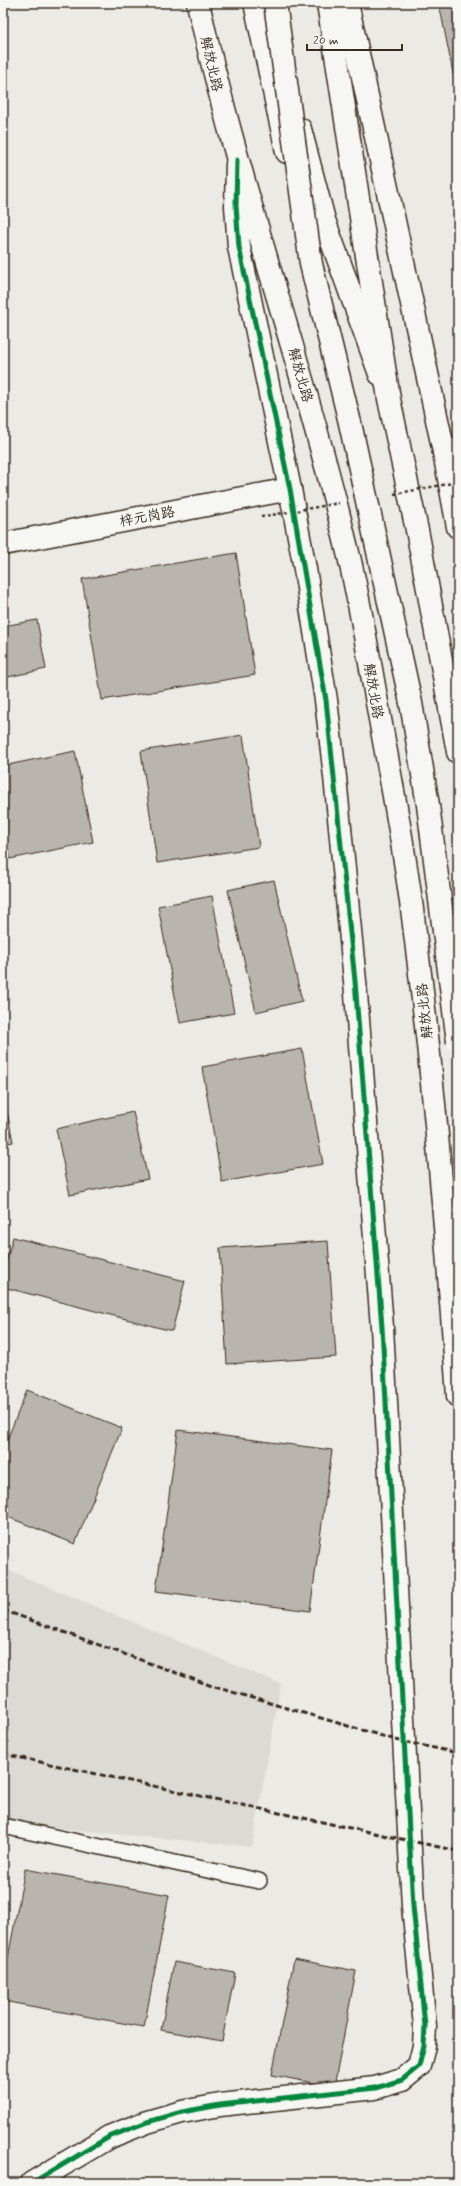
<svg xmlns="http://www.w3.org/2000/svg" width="461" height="2186" font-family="Mynerve,'LXGW WenKai TC',sans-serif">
	<rect width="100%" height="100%" fill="#ebeae5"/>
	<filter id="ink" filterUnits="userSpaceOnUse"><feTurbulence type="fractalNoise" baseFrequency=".025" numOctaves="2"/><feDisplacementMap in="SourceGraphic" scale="8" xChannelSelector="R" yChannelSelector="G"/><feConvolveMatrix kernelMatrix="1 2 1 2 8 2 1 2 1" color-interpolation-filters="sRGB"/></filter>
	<g filter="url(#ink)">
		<path fill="#dcdad4" d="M3 1568 281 1684 252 1847 3 1823Z"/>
		<path fill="#bab4ae" stroke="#3b2a1e" d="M439 3H458V98Z
			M236 553 255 675 102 700 82 579Z
			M37 620 46 669 3 678V626Z
			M243 735 259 847 157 863 141 751Z
			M75 751 93 842 10 859 3 824V766Z
			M274 880 302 1001 256 1012 228 890Z
			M212 896 234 1013 180 1023 158 906Z
			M302 1049 323 1164 222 1182 202 1067Z
			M3 1090 13 1142 3 1144Z
			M133 1112 148 1179 70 1195 56 1129Z
			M13 1237 185 1281 172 1331 3 1287V1273Z
			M328 1241 336 1357 227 1364 220 1248Z
			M27 1390 122 1428 75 1544 3 1515V1450Z
			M178 1430 332 1450 310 1611 156 1591Z
			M25 1869 169 1895 144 2027 3 2001V1984Z
			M294 1959 356 1971 334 2087 272 2075Z
			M174 1962 235 1973 222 2041 161 2030Z"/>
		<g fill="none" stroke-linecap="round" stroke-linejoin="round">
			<defs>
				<path id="service" d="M3 1826 259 1881"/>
				<path id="minor" d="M347 3 444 452 458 527
					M32 2183 109 2137 147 2122 182 2112 220 2105 375 2088 402 2080 419 2066 424 2046 425 2026 413 1906 382 1327 355 981 335 777 326 700 305 569 290 489 239 247 236 206 237 164"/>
				<path id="tertiary" d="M444 452 458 449
					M3 544 290 489"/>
				<path id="secondary" d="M300 129 324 220 380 374"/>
				<path id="trunk" d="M198 3C240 191 306 373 350 561 361 609 369 659 378 708 392 785 407 863 416 941 435 1092 447 1244 458 1396
					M328 3 389 399 418 535 458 752"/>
				<path id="motorway" d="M255 3 287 152"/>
			</defs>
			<use href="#service" stroke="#3b2a1e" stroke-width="18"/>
			<use href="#minor" stroke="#3b2a1e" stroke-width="25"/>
			<use href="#tertiary" stroke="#3b2a1e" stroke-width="25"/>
			<use href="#secondary" stroke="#3b2a1e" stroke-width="25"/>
			<use href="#trunk" stroke="#3b2a1e" stroke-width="25"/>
			<use href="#motorway" stroke="#3b2a1e" stroke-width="25"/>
			<use href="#service" stroke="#f6f6f2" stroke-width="15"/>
			<use href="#minor" stroke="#f6f6f2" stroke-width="22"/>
			<use href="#tertiary" stroke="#f6f6f2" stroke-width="22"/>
			<use href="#secondary" stroke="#f6f6f2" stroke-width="22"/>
			<use href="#trunk" stroke="#f6f6f2" stroke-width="22"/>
			<use href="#motorway" stroke="#f6f6f2" stroke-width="22"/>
			<path stroke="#3b2a1e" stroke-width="3" stroke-dasharray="6 3" stroke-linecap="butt" d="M3 1610 215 1687 396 1740 458 1753
				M3 1754 458 1851"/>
			<defs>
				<path id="trunk-bridge" d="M275 3 311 264 350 423 411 703 428 805 458 1042"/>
			</defs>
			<use href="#trunk-bridge" stroke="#3b2a1e" stroke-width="25" stroke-linecap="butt"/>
			<path stroke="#3b2a1e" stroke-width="2.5" stroke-dasharray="3 3" stroke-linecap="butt" d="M394 494 458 482
				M261 517 339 503"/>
			<use href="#trunk-bridge" stroke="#f6f6f2" stroke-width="22"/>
			<defs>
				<path id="cycleway" d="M32 2183 109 2137 147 2122 182 2112 220 2105 375 2088 402 2080 419 2066 424 2046 425 2026 413 1906 382 1327 355 981 326 700 290 489 239 247 236 206 237 160"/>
			</defs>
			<use href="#cycleway" stroke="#f6f6f2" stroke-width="8"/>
			<use href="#cycleway" stroke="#00873e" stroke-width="5"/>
		</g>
	</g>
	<g text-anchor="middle" stroke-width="3" stroke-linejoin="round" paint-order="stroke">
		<g font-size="14" fill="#3b2a1e" stroke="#f6f6f2">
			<text transform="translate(212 64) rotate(77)" y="5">解放北路</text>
			<text transform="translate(301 375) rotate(74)" y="5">解放北路</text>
			<text transform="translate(147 516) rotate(-11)" y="5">梓元岗路</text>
			<text transform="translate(374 691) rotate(80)" y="5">解放北路</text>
			<text transform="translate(424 1011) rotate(-96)" y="5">解放北路</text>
		</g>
	</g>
	<rect width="461" height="2186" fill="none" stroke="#f6f6f2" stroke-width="16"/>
	<rect x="8" y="8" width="445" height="2170" fill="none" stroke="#3b2a1e" stroke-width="1.5" filter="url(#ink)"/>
	<path d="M307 44v6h95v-6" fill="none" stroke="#3b2a1e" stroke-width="2"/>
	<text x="313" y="44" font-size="12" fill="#3b2a1e" stroke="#f6f6f2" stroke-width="3" paint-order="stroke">20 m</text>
</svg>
